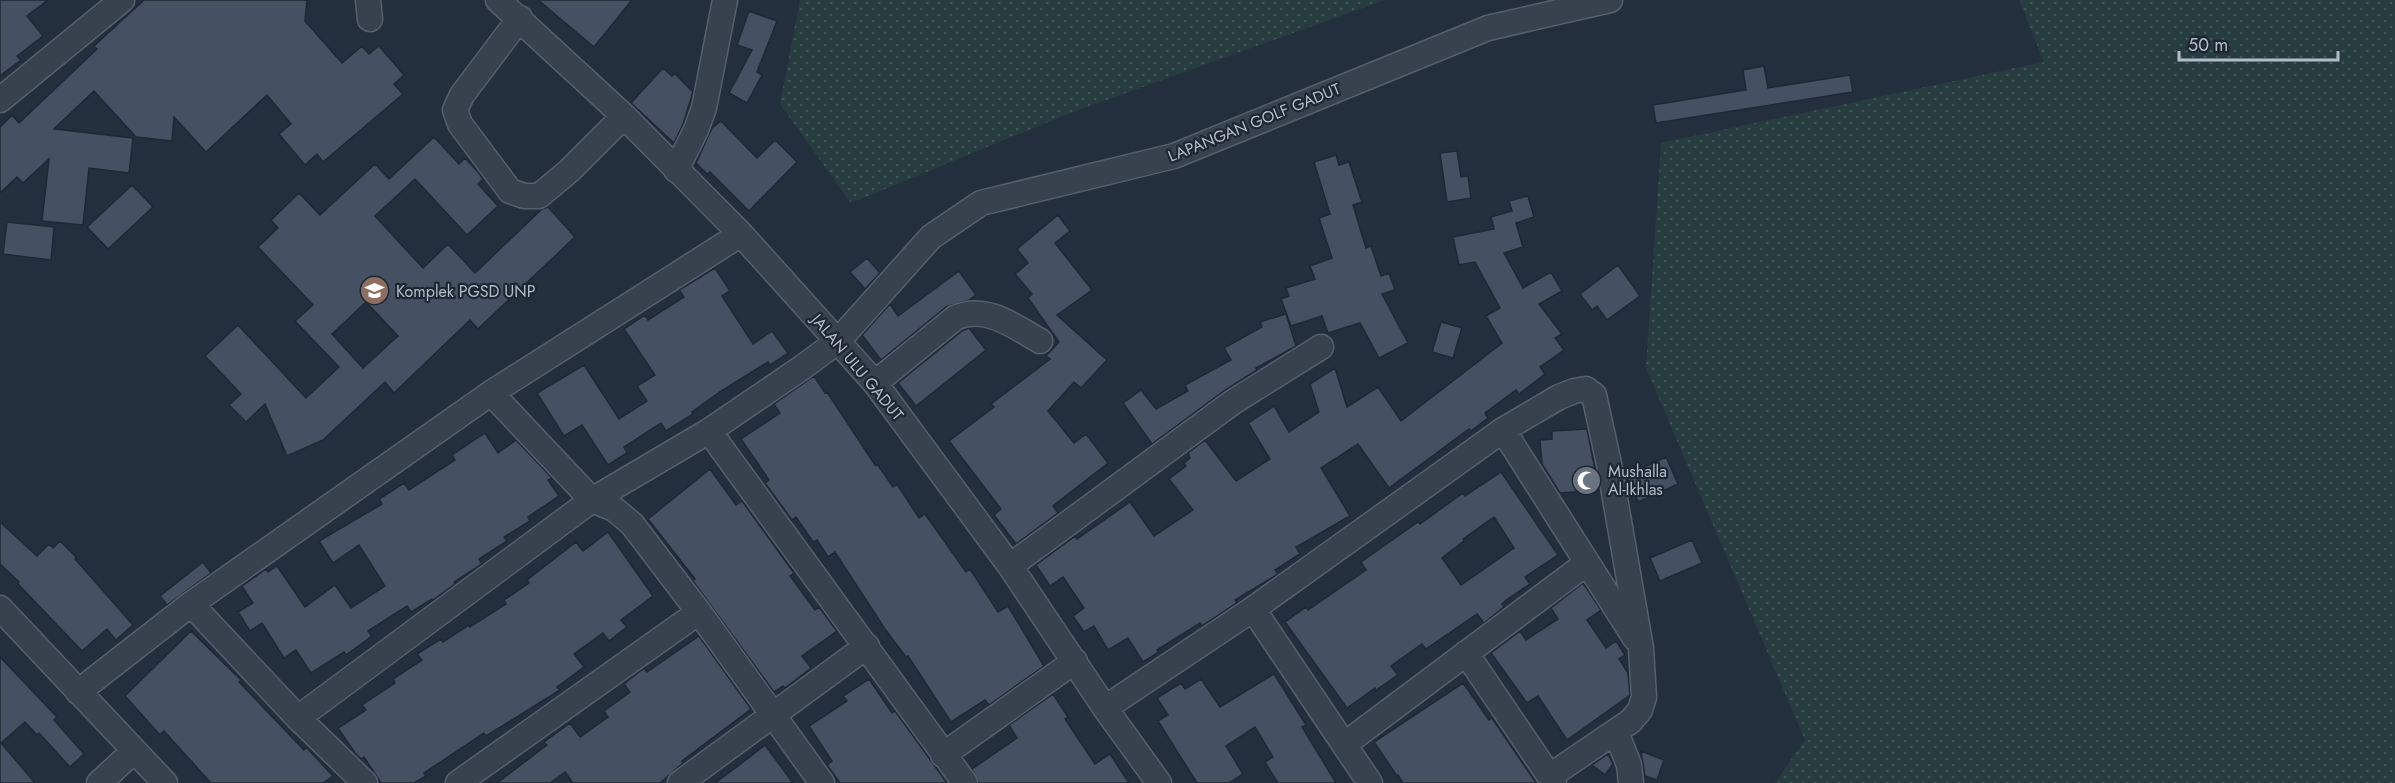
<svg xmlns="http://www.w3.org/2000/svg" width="2395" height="783" font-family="Jost,sans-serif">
	<defs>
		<pattern id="grass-dots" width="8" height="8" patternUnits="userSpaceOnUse" patternTransform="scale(1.5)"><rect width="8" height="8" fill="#263c3f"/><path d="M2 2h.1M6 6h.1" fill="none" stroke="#435659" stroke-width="1.8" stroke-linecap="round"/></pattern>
	</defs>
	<rect width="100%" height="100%" fill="#242f3e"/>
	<path fill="url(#grass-dots)" d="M800 0H1385L1070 113 851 203 780 104Z
		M2019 0H2395V783H1775L1805 740 1646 368 1661 143 2044 62Z"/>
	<path fill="#455162" stroke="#1f2835" stroke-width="1.5" fill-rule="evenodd" d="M0 0H48L27 16 43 36 17 56 21 60 0 76Z
		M144 0H307L305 21 342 63 362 46 369 54 379 46 404 75 394 84 403 94 323 162 317 154 305 165 279 134 291 124 267 95 206 152 174 117 172 141 136 137 94 91 54 129 133 138 129 173 89 168 83 225 42 221 49 159 23 183 17 177 0 193V127L12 115 19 123 97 49 94 46Z
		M538 0H632L594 47Z
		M749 11 777 21 757 72 762 75 747 103 729 93 752 50 737 45Z
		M1764 66 1768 88 1850 75 1853 92 1656 123 1653 105 1746 90 1743 70Z
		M663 68 672 76 675 74 693 92 683 124 674 143 631 103Z
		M721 121 757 158 775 140 797 162 749 211 710 172 707 174 696 163 712 128Z
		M434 137 459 164 465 158 478 172 483 179 478 184 498 206 467 235 415 179 375 216 423 268 448 244 475 273 542 209 548 207 575 237 478 329 470 320 394 393 385 382 323 440 287 456 265 404 246 422 229 405 241 394 205 356 238 325 306 398 339 367 295 321 313 305 258 247 278 228 271 220 299 193 320 215 375 164 389 179ZM366 302 398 336 363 368 332 334Z
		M1457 151 1461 177 1468 176 1471 198 1447 202 1440 153Z
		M1336 155 1339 165 1349 162 1362 202 1353 205 1366 248 1371 246 1381 276 1389 273 1395 290 1382 294 1408 343 1379 358 1360 323 1328 333 1322 316 1291 326 1281 299 1289 296 1286 288 1315 279 1310 266 1332 258 1319 218 1330 214 1314 162Z
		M132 185 153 207 108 249 87 227Z
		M1528 196 1534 217 1516 223 1523 247 1504 253 1523 288 1551 272 1562 291 1539 304 1562 334 1555 338 1564 350 1540 367 1545 374 1519 394 1516 390 1485 413 1488 418 1471 431 1469 429 1389 488 1358 444 1321 468 1350 516 1296 547 1300 554 1275 570 1278 574 1235 600 1237 603 1202 626 1200 623 1157 650 1159 652 1143 662 1128 638 1108 650 1094 626 1084 632 1073 616 1084 608 1063 577 1050 586 1036 565 1075 536 1077 539 1130 502 1154 536 1193 510 1169 479 1186 466 1184 463 1190 458 1188 453 1205 440 1236 481 1270 459 1248 423 1274 406 1289 432 1319 412 1310 384 1335 368 1347 407 1378 387 1401 421 1502 343 1486 316 1500 308 1475 262 1459 265 1453 237 1494 229 1491 217 1512 211 1509 201Z
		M1058 215 1070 231 1055 243 1092 290 1057 315 1107 360 1081 388 1074 382 1048 411 1074 443 1086 434 1108 463 1053 506 1058 513 1016 544 994 515 1001 509 949 441 994 407 991 404 1050 359 1046 356 1059 342 1028 298 1032 294 1015 274 1028 263 1017 249Z
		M7 222 54 227 51 260 3 254Z
		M867 258 880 273 865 289 850 272Z
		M1618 265 1640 296 1607 320 1597 306 1592 310 1580 294Z
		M715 268 730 291 722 296 753 344 772 331 788 353 770 365 768 362 721 391 692 412 693 414 666 431 661 423 624 447 627 453 608 465 582 425 564 436 537 393 584 365 619 419 647 401 637 386 655 375 624 329 645 315 648 320 684 297 679 290Z
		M959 271 976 295 969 300 946 307 881 360 862 335 890 304 898 316Z
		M1286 314 1296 346 1256 368 1257 370 1225 390 1152 444 1123 403 1141 390 1156 409 1188 391 1185 385 1231 360 1224 348 1262 327 1260 322Z
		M1441 322 1462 328 1453 358 1432 352Z
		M969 328 986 350 916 406 898 383 962 331Z
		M814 376 825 393 827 392 875 465 877 464 893 487 897 484 919 518 925 514 966 572 970 569 998 612 1008 606 1044 666 989 705 985 700 951 722 908 656 906 657 885 629 835 552 828 557 817 540 813 542 796 517 792 520 765 483 769 480 741 439 780 413 774 404Z
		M1587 429 1599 490 1560 493 1542 464 1540 440 1552 439V431Z
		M485 433 498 453 516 440 552 478 548 480 559 496 528 517 530 521 504 537 507 541 479 559 482 564 454 582 455 584 433 600 432 599 411 612 407 606 368 631 372 636 346 655 344 652 311 673 296 650 284 658 262 623 250 631 238 612 253 603 242 586 266 569 268 572 277 566 305 607 335 585 351 608 385 586 359 545 333 563 319 541 382 504 379 499 404 483 409 490 455 460 452 455Z
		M1666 457 1678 484 1638 502 1626 475Z
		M710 469 736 505 742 501 794 573 790 576 815 610 819 607 837 631 802 656 811 668 785 688 783 686 774 692 693 581 695 579 648 519Z
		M1501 472 1558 555 1525 577 1530 584 1505 601 1502 604 1504 607 1484 623 1477 614 1426 649 1422 644 1391 666 1398 675 1376 690 1375 688 1347 708 1285 622 1306 607 1308 610 1366 570 1361 562 1418 522 1420 524 1463 493 1465 496ZM1494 517 1514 548 1461 585 1442 558 1464 541 1463 539Z
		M0 522 37 556 49 544 53 548 60 541 76 557 75 559 133 625 116 640 107 629 82 651 18 584 19 582 0 564Z
		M608 532 653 596 621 620 627 627 609 641 603 633 574 654 584 667 557 687 560 690 486 736 484 733 424 773 426 776 414 783H381L364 757 361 759 355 753 338 728 366 710 362 705 395 683 393 679 422 660 417 654 441 639 443 642 469 625 470 627 506 604 504 600 529 583 527 580 576 542 583 551Z
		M1692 540 1702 563 1660 581 1650 558Z
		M203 562 211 573 167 605 160 596Z
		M1583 583 1601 610 1587 620 1606 648 1616 641 1625 655 1619 659 1628 673 1630 695 1567 740 1538 696 1527 703 1491 653 1520 631 1526 640 1558 619 1551 608Z
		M191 631 241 680 239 682 304 750 306 747 333 776 323 783H211L164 731 160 735 125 696Z
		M699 636 751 709 682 761 683 763 660 783H573L565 772 550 783H497L547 745 544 742 570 723 580 737 608 717 604 711 630 692 624 684 644 668 647 672Z
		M0 657 57 717 54 720 84 754 70 767 39 733 37 735 25 722 1 743 35 783H0Z
		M1274 674 1306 725 1302 727 1336 783H1278L1265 762 1273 757 1255 727 1226 746 1243 774 1229 783H1197L1158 721 1168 715 1157 698 1181 683 1185 689 1201 679 1220 707Z
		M869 679 892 713 895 711 947 783H840L827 765 832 761 809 726 847 701 843 696Z
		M1463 683 1489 720 1492 718 1536 783H1403L1398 775 1397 776 1374 742Z
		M1053 694 1068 717 1065 719 1095 764 1110 754 1129 783H979L972 769 1017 738 1009 725Z
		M765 745 793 783H715L742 763Z
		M1641 751 1664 760 1657 780 1645 776Z
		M1608 754 1613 764 1605 775 1592 765Z"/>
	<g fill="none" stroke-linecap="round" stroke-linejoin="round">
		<defs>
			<path id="minor" d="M368 0 370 19
				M498 0 624 116 741 234 875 383 1010 566 1105 708 1159 783
				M520 18 462 95 455 110 460 124 510 191 524 196H539L569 171 624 116
				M0 100 122 0
				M676 170 696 130 704 108 725 0
				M875 383 955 318C985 304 1014 326 1040 341
				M491 393 592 500 614 509 632 524 699 612 822 783
				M1503 430 1635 638
				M1010 566 1233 402 1321 347
				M191 604 298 718 365 783
				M0 608 165 783
				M1253 609 1370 783
				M1466 653 1554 783
				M78 692 191 604 491 393 741 234
				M1105 708 1253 609 1503 430 1559 397 1574 391 1586 389 1594 395 1609 464 1641 648 1644 697 1640 710 1631 721 1550 776
				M298 718 592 500 709 431
				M1616 732 1629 765 1631 783
				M1345 744 1587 563
				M943 755 1075 661
				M99 783 134 751
				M458 783 699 612
				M680 783 867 646
				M965 783 709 431 803 367 838 341 931 237 981 203 1174 156 1488 28 1610 0"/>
		</defs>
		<use href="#minor" stroke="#565f6c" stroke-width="27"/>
		<use href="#minor" stroke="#38414e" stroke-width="24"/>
	</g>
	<defs>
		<symbol id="university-disc" viewBox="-11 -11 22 22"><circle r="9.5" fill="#8d6e63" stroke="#1d2633"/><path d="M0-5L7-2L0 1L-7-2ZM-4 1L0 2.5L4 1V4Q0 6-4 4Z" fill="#fff"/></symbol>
		<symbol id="mosque-disc" viewBox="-11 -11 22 22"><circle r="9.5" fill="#6b7280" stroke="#1d2633"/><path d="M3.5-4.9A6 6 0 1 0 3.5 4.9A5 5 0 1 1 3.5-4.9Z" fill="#fff"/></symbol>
	</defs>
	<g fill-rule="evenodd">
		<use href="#university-disc" x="358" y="274" width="33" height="33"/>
		<use href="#mosque-disc" x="1570" y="464" width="33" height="33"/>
	</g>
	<g text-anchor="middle" stroke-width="4.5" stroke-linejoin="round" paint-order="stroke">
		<g font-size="16" fill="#b4bcc9" stroke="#1d2633">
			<text transform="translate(1254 122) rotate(-22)" y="6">LAPANGAN GOLF GADUT</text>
			<text transform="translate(858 367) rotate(50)" y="6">JALAN ULU GADUT</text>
		</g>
		<g font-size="16" fill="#b4bcc9" stroke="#1d2633" text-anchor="start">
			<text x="396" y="297">Komplek PGSD UNP</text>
			<text x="1608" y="477">Mushalla<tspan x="1608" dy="18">Al-Ikhlas</tspan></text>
		</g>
	</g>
	<path d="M2179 51v9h159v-9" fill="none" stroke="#b4bcc9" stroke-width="3"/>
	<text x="2188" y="51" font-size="18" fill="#b4bcc9" stroke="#1d2633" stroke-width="4.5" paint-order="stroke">50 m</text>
</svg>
